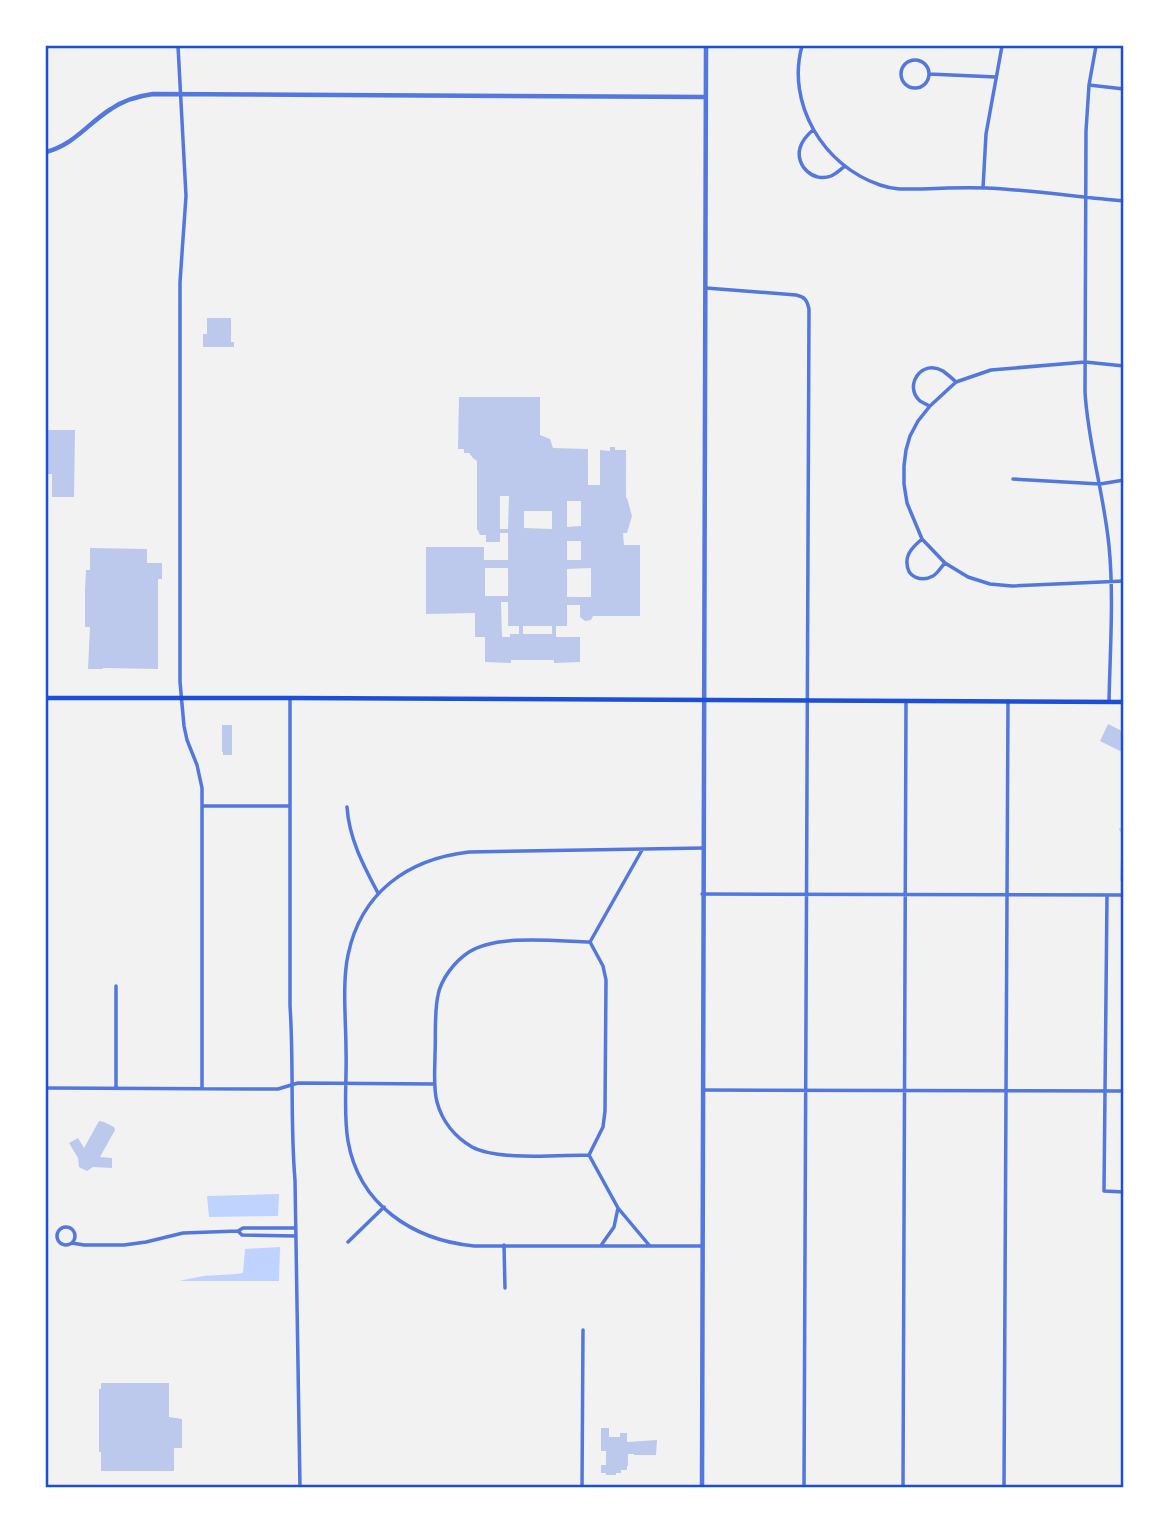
<svg xmlns="http://www.w3.org/2000/svg" width="1169" height="1533" font-family="Quicksand,sans-serif">
	<rect width="100%" height="100%" fill="#f2f2f2"/>
	<path fill="#bfd3fe" d="M279 1194 278 1216 209 1217 207 1196Z
		M280 1247 279 1281H179L203 1276 236 1274 243 1273 245 1249Z"/>
	<g fill="none" stroke-linecap="round" stroke-linejoin="round">
		<path stroke="#bfd3fe" stroke-width="2" d="M1120 829 1123 835 1121 880"/>
	</g>
	<path fill="#bdc9ec" fill-rule="evenodd" d="M207 318H231V342H234V347H203V334H207Z
		M459 397H540V435L550 439 553 448 588 449V485H600V450L610 451V447H615V450H626V498H627L632 516 627 533H623L624 545H640V616H593L591 620 585 621 580 617V605H567V626H556V637H580V662L554 663V660H511V663L485 662V637H475V613L426 614V547H484V560H508V533H500V542H486V535H480L478 530H477V461L473 458 469 453H464V449H458ZM500 496H509L508 529H500ZM567 501H581V526L567 527ZM524 511H552V529L524 528ZM567 541H581V560H567ZM485 568H508V596H485ZM591 568V597H567V569ZM501 602H508V626H519V634H510V637H502ZM523 626H552V634H523Z
		M46 430H75L74 497H52V474H46Z
		M90 548 147 549V563H162V579H158V669L103 668V669H88L90 627H85V590L86 570H90Z
		M1108 724 1124 732V753L1100 741Z
		M222 725H232V755H223V752H222Z
		M99 1121 104 1122 114 1127 115 1130 100 1157 112 1158V1168L93 1167 87 1171 79 1167 78 1158 69 1143 78 1138 84 1148Z
		M101 1383H169V1417L182 1419V1448H174V1471H101V1452H99V1389H101Z
		M601 1428H609V1437H620V1433H627V1442L657 1440 656 1455H634V1454H628V1466H627V1470H621V1473H616V1475H606V1473H601V1465H606V1451H601Z"/>
	<g fill="none" stroke-linecap="round" stroke-linejoin="round">
		<path stroke="#5277de" stroke-width="3.5" d="M178 46 186 196 180 282V682L184 726 187 740 197 765 202 788V1088
			M802 46C786 103 823 166 880 185 894 190 907 189 922 189 943 188 964 187 986 188 1032 190 1077 197 1124 201
			M1096 46 1089 85 1086 131 1085 392C1088 444 1104 494 1109 546 1114 597 1110 650 1109 702
			M901 74a14 14 0 1 1 28 0a14 14 0 1 1-28 0Z
			M929 74 996 77
			M1089 85 1124 89
			M813 130C807 135 802 141 800 148 795 166 814 183 831 176 836 174 841 169 845 166
			M983 188 986 134 1002 46
			M706 288 796 295C805 297 807 300 809 309 808 702 805 1095 804 1488
			M1124 366 1085 362 991 370 956 382 930 406 918 421 910 436 906 450 904 466V484L907 503 922 539 945 563 968 577 990 584 1012 586 1124 581
			M930 406C929 406 920 401 920 401 903 386 922 358 943 371 947 374 952 378 956 382
			M1013 479 1100 484 1124 480
			M922 539C915 545 906 553 907 563 907 578 922 582 933 576 938 573 941 567 945 563
			M290 698V1006C294 1064 290 1122 295 1180L300 1488
			M202 806H290
			M347 807C349 838 363 865 378 893
			M702 894 1124 895
			M1107 895 1104 1191 1124 1192
			M590 942 642 850
			M46 1088 278 1089 298 1083 435 1084
			M116 1088V986
			M703 1090 1124 1091
			M589 1155C559 1155 498 1161 472 1147 455 1137 442 1121 437 1102 433 1087 435 1069 435 1054 436 1035 434 1014 438 995 441 979 455 961 469 952 497 934 556 941 590 942
			M589 1155 603 1127 605 1111 606 980 603 966 590 942
			M589 1155 618 1208 649 1245
			M57 1236a9 9 0 1 1 18 0a9 9 0 1 1-18 0Z
			M238 1231 242 1235 296 1236
			M348 1242 384 1207
			M72 1243 84 1245H124L146 1242 183 1233 238 1231 243 1228H295
			M602 1244 614 1227 618 1208
			M504 1245 505 1288
			M702 1246H474C413 1240 359 1205 348 1141 343 1112 347 1081 346 1051 346 1021 342 983 348 955 361 892 408 859 469 852L704 848
			M582 1488 583 1330
			M903 1488 906 701
			M1004 1488 1008 701"/>
		<path stroke="#5277de" stroke-width="4.5" d="M46 152C75 144 87 124 111 109 124 100 138 96 153 94L706 97
			M702 1488 706 46"/>
		<path stroke="#1d4ed8" stroke-width="4.5" d="M46 698H290L1124 702"/>
	</g>
	<rect width="1169" height="1533" fill="none" stroke="#ffffff" stroke-width="94"/>
	<rect x="47" y="47" width="1075" height="1439" fill="none" stroke="#1d4ed8" stroke-width="2.5"/>
</svg>
